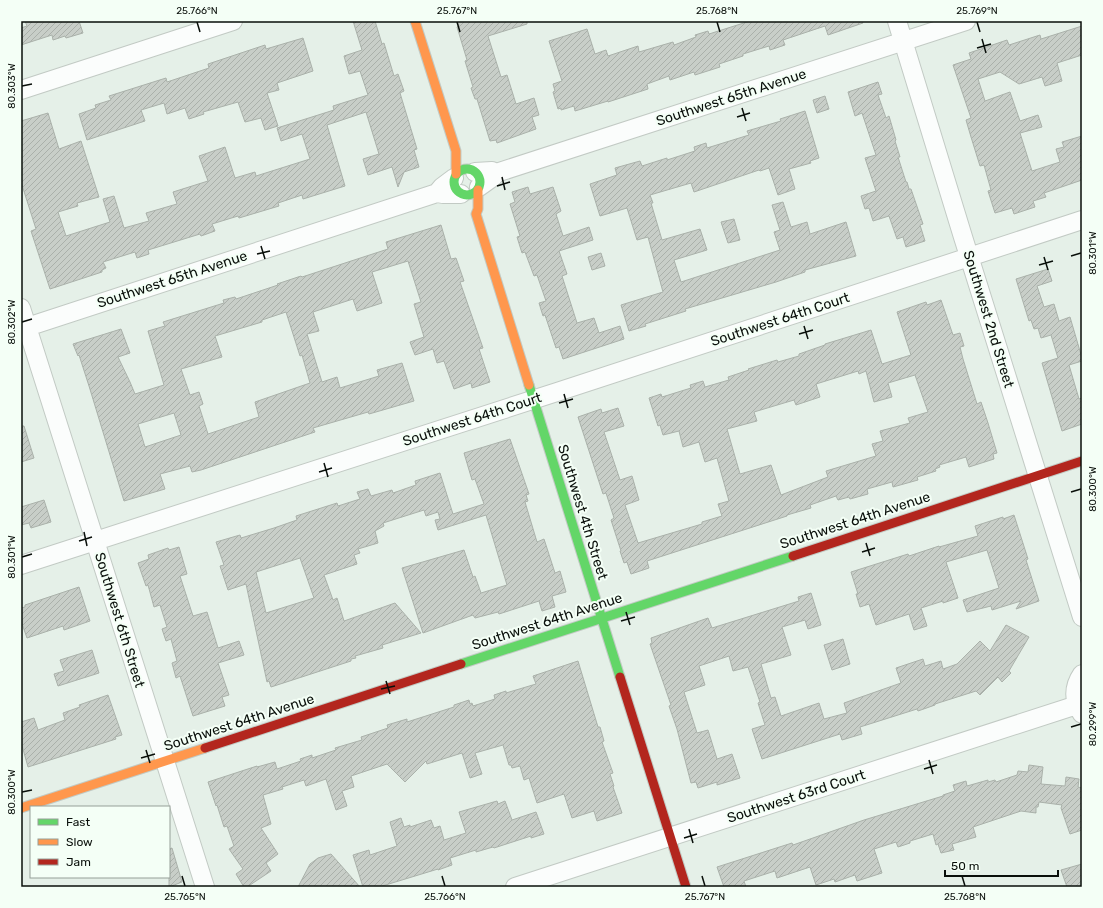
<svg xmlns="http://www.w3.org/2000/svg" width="1103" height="908" font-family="Rubik,sans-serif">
	<defs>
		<pattern id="building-hatch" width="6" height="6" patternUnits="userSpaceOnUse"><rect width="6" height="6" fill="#c8cec8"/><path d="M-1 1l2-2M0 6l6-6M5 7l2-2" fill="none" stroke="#aab0aa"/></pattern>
	</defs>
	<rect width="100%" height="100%" fill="#e5f0e8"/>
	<path fill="url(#building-hatch)" stroke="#aab1aa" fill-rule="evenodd" d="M25 21H79L83 33 66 38 65 36 53 40 52 35 21 45V28L27 26Z
		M353 21H375L382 44 384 43 394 76 398 74 404 91 400 93 417 149 414 150 419 167 404 172 398 187 392 167 368 175 363 159 379 154 366 112 327 125 345 186 303 199 302 195 278 203 279 206 239 218 238 216 212 224 215 231 201 236 200 234 148 250 149 254 137 258 135 252 103 262 106 268 102 270V272L50 289 31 231 36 229 21 182V121L48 113 59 149 81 141 99 197 77 203 78 206 58 212 66 236 110 222 103 199 114 196 124 228 149 221 146 213 177 204 173 192 208 181 199 156 225 147 235 178 255 172 256 176 310 159 302 134 281 141 277 128 334 110 333 106 368 95 360 71 349 74 344 56 362 50Z
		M457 21H527V24L488 36 501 77 507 75 516 104 534 98 539 115 532 117 536 129 497 143 496 140 490 141 477 99H475L471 88 473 87 465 61 467 60 457 27 459 26Z
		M750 21H862L863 23 828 35 825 26 783 40 785 45 770 50 769 46 743 54V56L719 64 720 67 695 75 694 72 670 80 669 76 647 84 648 89 608 102V101L575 111 574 106 561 110V108L558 109 553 92 555 91 553 84 562 81 549 41 587 29 595 54 606 50 608 56 638 46 639 52 673 42 674 45 696 37 695 35 708 31 709 34Z
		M1082 26V55L1057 63 1062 81 1045 86 1042 77 1019 84 1000 72 978 79 985 101 1010 92 1020 121 1038 115 1042 127 1020 133 1032 171 1060 162 1056 149 1064 147 1062 142 1082 136V180L1044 193 1046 197 1033 201 1035 207 1014 214 1012 208 995 213 988 191 991 190 984 165 980 166 971 137 966 120 971 118 953 65 971 59 969 53 1007 40 1009 45 1040 35 1041 39Z
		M303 38 313 71 277 83 279 90 267 93 278 126 265 130 261 118 245 122 238 102 203 112 204 114 189 119 185 108 167 114 164 103 141 110 145 121 87 140 79 114 96 108 95 105 111 100 109 96 166 78 167 82 209 68 208 64 265 45 266 49Z
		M878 82 882 94 878 95 886 118 889 116 896 140 895 141 900 157H898L906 182H907L909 189H911L923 224 920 225 925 241 906 247 903 237 897 239 889 216 873 221 869 208 865 209 861 196 876 191 865 158 876 155 862 113 855 116 848 92Z
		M825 96 829 109 817 113 813 100Z
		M805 111 819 158 810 161 811 163 789 169 795 189 778 195 769 168 760 171 759 170 694 192 691 183 650 195 653 203H651L662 240 700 229 707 250 674 260 681 282 780 250 774 232 780 230 772 205 783 202 791 227 807 222 810 234 846 222 856 256 805 270V272L776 282 685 309 686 311 645 324 646 326 629 331 621 305 663 292 648 237 637 240 627 208 600 216 590 184 617 175 615 168 640 161 642 166 667 158V160L695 151 694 147 706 143 707 148 749 135 747 131 781 121 780 119Z
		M528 187 530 194 553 187 561 211 556 214 563 236 589 227 593 240 559 251 567 274 562 276 577 323 594 318 599 333 620 326 624 339 563 359 559 347 556 348 545 315 543 316 539 303 546 301 537 275 534 276 525 252 522 253 517 237 520 236 510 204 515 202 512 192Z
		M734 219 740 240 728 243 721 222Z
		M441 225 451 259 456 258 464 281 460 282 483 348 479 349 490 382 472 388 471 383 454 389 444 361 437 363 433 349 415 355 410 342 424 337 414 304 421 302 408 261 372 272 382 303 357 311 353 299 313 312 319 331 307 334 322 382 337 377 340 388 379 376 377 370 402 363 414 401 369 414 368 412 313 428 315 432 201 470 192 472 190 466 160 474 165 489 124 501 89 386 79 355 78 356 73 344 121 329 130 353 118 357 130 382 135 394 164 385 148 331 165 326 163 322 224 303 223 300 235 297 236 299 278 285 277 284 301 276 302 277 388 249 386 242ZM286 312 300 356 302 355 310 383 255 402 259 417 208 434 199 406 203 404 199 392 190 395 181 369 222 357 215 336 262 322V320ZM174 413 181 435 145 447 138 424Z
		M601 253 605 266 592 270 588 257Z
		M1048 269 1052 281 1037 286 1044 307 1054 304 1059 321 1070 317 1082 358V361L1069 365 1079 399 1082 398V424L1062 431 1042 363 1058 358 1051 335 1041 338 1038 328 1034 329 1031 320 1029 321 1016 279Z
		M941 300 953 335 960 333 964 346 960 347 963 359 977 404 981 402 988 423 997 453 993 454 994 459 969 467 966 457 939 465 940 467 935 469 936 471 917 477 918 480 893 487 892 482 867 489 868 494 850 499 849 497 838 500 836 496 810 505 811 508 787 515V516L647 561 649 568 631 574 627 562 624 563 620 551H621L611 520 614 518 606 493 603 494 578 417 601 409 602 413 618 408 624 426 604 432 620 480 632 476 639 500 625 505 638 543 702 524V522L722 516 718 504 729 501 717 458 705 462 699 442 683 447 679 431 663 435 660 425 658 426 649 398 661 394 662 397 691 388 690 385 703 381 705 387 729 380 728 377 749 370 748 369 777 360 778 362 799 356V354L825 345V344L871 330 882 364 911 355 897 312 926 302 927 305ZM858 371 859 374 866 371 874 402 892 397 888 383 915 375 928 412 908 418 910 423 880 431 883 441 872 444 876 456 826 471 828 477 781 495 771 465 740 474 727 429 757 421 754 412 794 400 796 405 820 397 816 384Z
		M21 426H24L34 458 21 462Z
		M510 439 529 494 526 495 528 501 525 502 537 542 544 539 555 573 560 571 566 592 552 596 555 607 542 611 539 601 499 614 498 612 475 618 473 615 423 633 402 568 464 550 473 577 475 576 481 593 507 585 486 515 438 530 435 520 440 519 438 512 426 516 424 510 383 523 384 526 375 531 378 543 358 549 360 553 354 555 357 564 324 575 333 600 337 598 344 621 395 603 421 633 382 645 383 648 355 656 356 658 351 659V661L271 687 269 681 267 682 246 584 228 590 220 566 224 565 216 542 240 535 241 538 274 528 297 520 296 516 337 503 338 506 360 499 357 492 368 489 371 496 392 490 393 493 416 485 415 481 440 473 453 514 484 504 475 479 472 480 464 453ZM300 558 314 598 266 613 256 572Z
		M44 500 51 522 31 528 29 523 21 525V507Z
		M1014 515 1028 559 1026 560 1039 601 1016 609 1021 601 992 610 991 606 967 612 963 600 999 588 987 550 946 562 958 598 943 603V601L921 608 927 626 914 630 909 614 876 625 869 604 860 607 856 594H858L851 572 908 554 909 556 939 546V547L978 536 975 526 1003 517V519Z
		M179 547 187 574 180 576 193 616 207 612 218 648 239 641 244 655 218 663 229 695 222 697 225 706 193 716 180 676 176 678 172 663 177 661 171 639 166 641 162 629 167 627 160 605 154 607 148 585 146 586 138 563 149 559 148 555 168 548 169 550Z
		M79 587 90 621 64 630 63 626 27 638 21 621V608L25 607V605Z
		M811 593 821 625 808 629 805 620 782 627 791 655 761 664 771 698 775 697 781 716 819 703 824 719 847 713 844 703 901 683 896 668 923 659 925 666 941 661 943 669 957 664 980 641 990 651 1006 625 1029 637 1009 671 1011 673 1002 682 998 677 980 695 976 691 935 704V705L918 711 917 709 860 727 862 734 842 740 840 734 762 759 752 729 765 725 758 703 760 702 748 667 733 671 729 656 699 666 705 685 684 692 697 733 708 730 717 759 732 754 740 778 717 785V782L698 788 696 782 691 783 677 729 669 706 671 705 650 644 652 643 651 638 708 618 712 628 799 601 798 597Z
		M843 639 850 664 832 670 824 645Z
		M92 650 99 673 58 686 54 674 64 671 60 660Z
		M578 661 598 727H600L604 741 602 742 613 773 610 774 614 786 613 787 622 813 597 821 594 811 572 818 564 794 537 803 529 778 524 780 520 766 512 768 511 765H509L503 745 475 753 482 774 470 778 462 753 427 764 426 761 405 782 387 764 351 776 354 787 342 791 347 806 336 810 326 779 306 786 304 780 282 787 283 789 263 795 271 824 261 828 278 854 266 863 271 871 247 887H244L236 874 243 869 229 849 234 846 227 826 224 827 217 805 216 806 208 782 257 766V767L275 762 277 769 301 761 300 759 312 755V758L336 750 335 748 362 740 361 737 388 728 387 725 407 719V722L454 707V705L469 700 470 704 472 703 473 706 495 699 494 695 506 691V693L536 684 533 676Z
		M108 695 122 735 115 737 116 739 28 767 21 742V722L34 718 38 730 65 720 63 713 80 707 79 705Z
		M1029 765 1043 767 1041 784 1065 786 1066 777 1079 779 1078 787 1082 788V830L1070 834 1061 808 1062 805 1039 802 1038 807H1036V813L1021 811 973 827 976 837 952 844 954 850 941 853 938 844 936 845 933 834 910 841V843L898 847 896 842 874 849 882 873 857 881 855 875 835 882 834 879 816 885 810 867 777 878 775 871 744 881 746 887H724L717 867 792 843 793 845 864 820 943 796V795L955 791 953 785 966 781 967 786 988 780V782L995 780 996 782 1017 775 1018 771 1028 772Z
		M497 801 498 804 505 801 512 820 536 812 544 834 531 838V836L494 848 493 847 476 852V850L450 858 452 865 438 870V869L379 887H363L353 855 369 850 370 855 397 846 390 822 401 818 404 827 410 825V827L431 820 434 828 440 826 444 840 466 833 459 812Z
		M172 848 182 882 169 887V849Z
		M331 854 360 887H298L310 864 318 858Z
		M1082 864V887H1067L1061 870Z"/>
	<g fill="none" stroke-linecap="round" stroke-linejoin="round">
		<defs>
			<path id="street" d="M897 21 963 237 1082 617
				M21 90 233 21
				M475 172 492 171 496 173
				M479 187 493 177 496 173 966 21
				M437 193 443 194H461
				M21 308 205 887
				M21 329 437 193 442 187 454 178
				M21 565 557 392 1082 220
				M1082 674C1073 687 1073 701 1082 714
				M515 887 1077 705"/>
			<path id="fast" d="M454 182a13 13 0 1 1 26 0a13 13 0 1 1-26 0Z
				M529 385 620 677
				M461 664 793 556"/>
			<path id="slow" d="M415 21 456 151V174
				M478 190V209L476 214 529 385
				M21 808 205 748"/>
			<path id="jam" d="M793 556 1082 461
				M620 677 686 887
				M205 748 461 664"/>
		</defs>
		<use href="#street" stroke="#c2cac4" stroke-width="20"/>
		<use href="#fast" stroke="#c2cac4" stroke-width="11"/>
		<use href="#slow" stroke="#c2cac4" stroke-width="11"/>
		<use href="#jam" stroke="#c2cac4" stroke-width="11"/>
		<use href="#street" stroke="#fbfdfc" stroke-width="18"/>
		<use href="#fast" stroke="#63d668" stroke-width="9"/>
		<use href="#slow" stroke="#ff974d" stroke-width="9"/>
		<use href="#jam" stroke="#b3261e" stroke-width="9"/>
	</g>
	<path fill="none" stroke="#090f0a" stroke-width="1.5" d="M197 22 200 32M457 22 460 32M717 22 720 32M977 22 980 32M982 39 986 53M977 48 991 44M22 86 32 84M742 108 746 121M737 117 750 113M502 177 505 190M497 186 510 182M261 246 265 259M257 254 270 251M1071 256 1081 253M1044 257 1048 270M1039 265 1053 261M22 322 32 319M804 326 808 339M799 334 813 330M564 394 568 408M559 403 573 399M324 463 328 477M319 472 332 468M1071 492 1081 489M84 532 87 546M79 541 92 537M866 543 870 556M862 552 875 548M22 557 32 554M626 612 630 625M621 621 635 617M386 681 390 694M381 689 395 686M1071 727 1081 724M146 750 150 763M141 758 155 754M929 760 933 774M924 769 937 765M22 792 32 790M689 829 693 843M684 838 697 834M182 876 185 886M442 876 445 886M702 876 705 886M962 876 965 886"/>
	<g text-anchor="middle" stroke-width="4" stroke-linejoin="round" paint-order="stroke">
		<g font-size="14" fill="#090f0a" stroke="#f4fff6">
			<text transform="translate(731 97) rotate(-18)" y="5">Southwest 65th Avenue</text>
			<text transform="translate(172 279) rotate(-18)" y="5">Southwest 65th Avenue</text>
			<text transform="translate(780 319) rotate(-18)" y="5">Southwest 64th Court</text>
			<text transform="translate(989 319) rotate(73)" y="5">Southwest 2nd Street</text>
			<text transform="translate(472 419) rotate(-18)" y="5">Southwest 64th Court</text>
			<text transform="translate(583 512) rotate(73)" y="5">Southwest 4th Street</text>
			<text transform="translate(855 520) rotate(-18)" y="5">Southwest 64th Avenue</text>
			<text transform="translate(120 620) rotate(73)" y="5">Southwest 6th Street</text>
			<text transform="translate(547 621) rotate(-18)" y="5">Southwest 64th Avenue</text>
			<text transform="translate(239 722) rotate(-18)" y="5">Southwest 64th Avenue</text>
			<text transform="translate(796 796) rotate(-18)" y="5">Southwest 63rd Court</text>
		</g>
	</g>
	<rect width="1103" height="908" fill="none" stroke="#f4fff6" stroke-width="44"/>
	<rect x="30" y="806" width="140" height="72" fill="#f4fff6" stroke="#969f98"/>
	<rect x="38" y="819" width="20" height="6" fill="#63d668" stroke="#969f98"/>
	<text x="66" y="826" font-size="12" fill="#090f0a">Fast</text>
	<rect x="38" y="839" width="20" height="6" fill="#ff974d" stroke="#969f98"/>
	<text x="66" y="846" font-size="12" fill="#090f0a">Slow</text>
	<rect x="38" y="859" width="20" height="6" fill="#b3261e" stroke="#969f98"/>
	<text x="66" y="866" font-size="12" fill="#090f0a">Jam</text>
	<path d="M945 870v6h113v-6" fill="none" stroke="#090f0a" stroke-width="2"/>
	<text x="951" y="870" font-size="12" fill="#090f0a" stroke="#f4fff6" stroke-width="3" paint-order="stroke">50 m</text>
	<rect x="22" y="22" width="1059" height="864" fill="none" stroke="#090f0a" stroke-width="1.5"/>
	<g font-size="10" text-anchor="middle" fill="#090f0a">
		<text x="197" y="14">25.766°N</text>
		<text x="457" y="14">25.767°N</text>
		<text x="717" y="14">25.768°N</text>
		<text x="977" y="14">25.769°N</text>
		<text transform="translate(11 86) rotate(-90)" y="4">80.303°W</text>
		<text transform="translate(1092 253) rotate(-90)" y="4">80.301°W</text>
		<text transform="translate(11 322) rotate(-90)" y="4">80.302°W</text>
		<text transform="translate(1092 489) rotate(-90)" y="4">80.300°W</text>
		<text transform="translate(11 557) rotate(-90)" y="4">80.301°W</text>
		<text transform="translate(1092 724) rotate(-90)" y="4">80.299°W</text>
		<text transform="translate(11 792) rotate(-90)" y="4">80.300°W</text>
		<text x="185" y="900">25.765°N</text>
		<text x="445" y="900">25.766°N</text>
		<text x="705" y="900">25.767°N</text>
		<text x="965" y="900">25.768°N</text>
	</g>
</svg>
